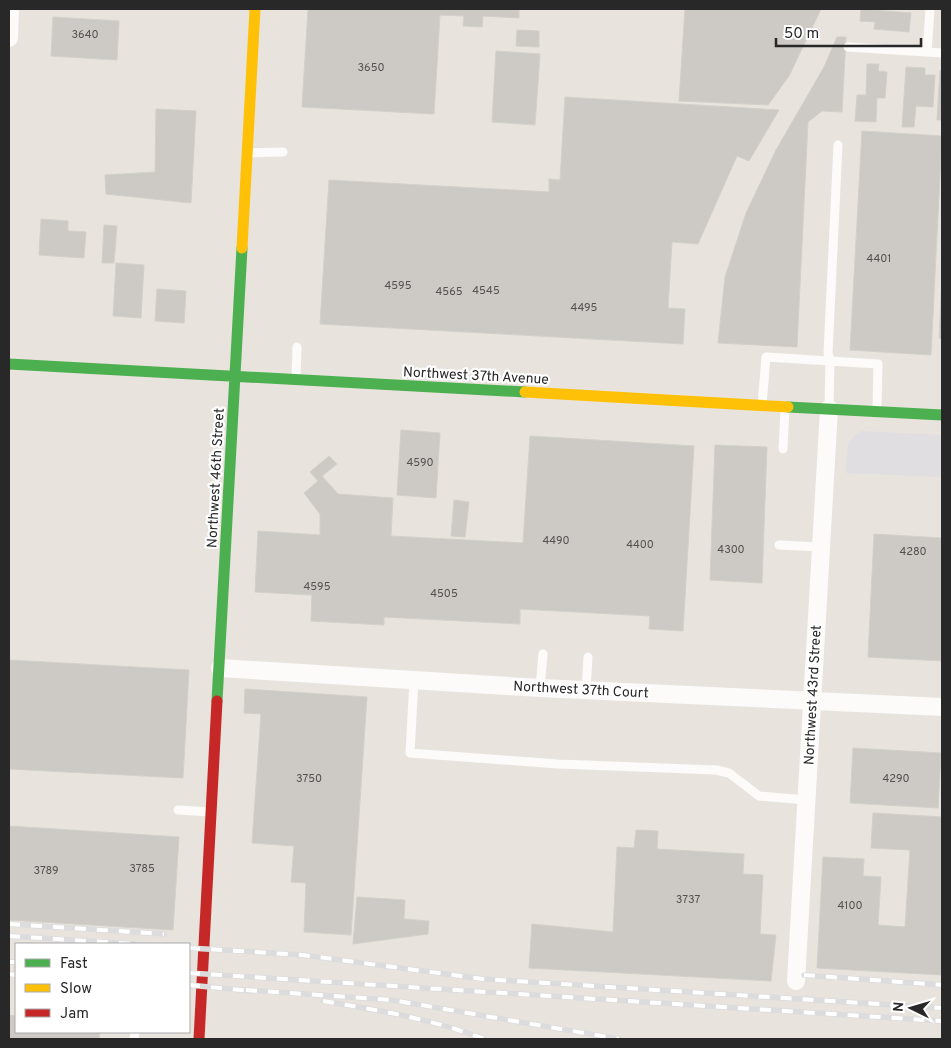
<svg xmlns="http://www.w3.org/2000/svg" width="951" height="1048" font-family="Overpass,sans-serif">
	<rect width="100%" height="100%" fill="#e8e3dd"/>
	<path fill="#e1dee1" d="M862 431 942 435V477L846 473 848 444 856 434Z"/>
	<path fill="#cdc9c4" stroke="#d3cfc9" d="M308 9H519V18L483 16 482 27 463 26 464 16 440 15 434 114 302 107Z
		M685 9H821L789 76 768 105 679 101Z
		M861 9 911 13 909 32 874 29 875 22 860 21Z
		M53 17 119 21 117 60 51 56Z
		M517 30 539 31V47L516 46Z
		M837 37H846L842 112 822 111 808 122 797 347 718 343 725 277 746 213 776 150 824 67Z
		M496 51 540 54 535 125 492 122Z
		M867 64H879L878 71 887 72 885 98H877L876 122 855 121 857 95H866Z
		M906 67 925 68V75H935L933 107 916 106 914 127H902Z
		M940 70H942V120H937Z
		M565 97 779 110 749 161 737 156 698 244 672 242 668 308 685 309 683 344 320 324 329 180 549 192V179L560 180Z
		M156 109 196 111 191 203 106 194 105 175 155 172Z
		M862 131 942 136 931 355 850 350Z
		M41 219 68 221V231L86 232 84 258 39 255Z
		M104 225 117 226 114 263H102Z
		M116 263 144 265 141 318 113 316Z
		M942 276V339L939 338Z
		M157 289 186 291 184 323 155 321Z
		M401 430 440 433 436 498 397 495Z
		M530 436 694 446 683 631 649 629 650 616 520 609V624L384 617V625L311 621 312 595 255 592 258 531 320 535V514L304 493 318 481 310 472 329 456 337 464 322 476 338 494 393 498 391 536 523 543Z
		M715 445 767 447 762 583 710 580Z
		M454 500 469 502 465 537 451 536Z
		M874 534 942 538V661L868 657Z
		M9 660 189 670 183 778 9 769Z
		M245 689 367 697 351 935 304 932 306 883 291 882 294 846 252 843 261 714 244 713Z
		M853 748 941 753 938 808 850 803Z
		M873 813 942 817V975L817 968 823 857 864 859 863 876 881 877 878 925 905 927 910 850 871 848Z
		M9 826 179 837 173 930 9 920Z
		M636 830 658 831 657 849 744 854 743 874 763 875 760 934 776 935 771 981 529 968 532 924 613 932 617 847 634 848Z
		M357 897 405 900 404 919 429 921 428 934 353 944Z
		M9 1015 16 1016V1032H100L99 1039H9Z"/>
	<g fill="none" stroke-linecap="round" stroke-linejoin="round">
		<path stroke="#fcfbfa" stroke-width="9" d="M848 47 942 53
			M927 52 930 9
			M249 153 283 152
			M296 377 297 347
			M762 405 766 357 878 364 877 409
			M829 407 830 361 828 353 838 145
			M783 449 785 409
			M779 545 820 547
			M414 680 410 753 558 764 716 770 729 773 759 796 806 800
			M540 688 543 654
			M586 690 588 657
			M178 810 210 812
			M134 1039 135 1032"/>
		<path stroke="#fcfbfa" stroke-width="18" d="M9 38 10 9
			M220 668 540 688 942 707
			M796 981 829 409"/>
		<path stroke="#4caf50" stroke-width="11" d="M9 364 525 392
			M788 407 942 415
			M217 701 242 248"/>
		<path stroke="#ffc107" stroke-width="11" d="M242 248 255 9
			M525 392 788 407"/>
		<path stroke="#c62828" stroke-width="11" d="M199 1039 217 701"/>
		<defs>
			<path id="rail" d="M9 924 164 934
				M9 936 134 944
				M189 948 303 955 483 979 942 1008
				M9 962H16
				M189 973 942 1021
				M9 974 16 975
				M804 975 942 985
				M189 985 251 991
				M246 990 392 1000 619 1039
				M323 1001C377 1010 433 1019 484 1039"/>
		</defs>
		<use href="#rail" stroke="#dcdcde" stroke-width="5.5"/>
		<use href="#rail" stroke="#fff" stroke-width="4" stroke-dasharray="11" stroke-linecap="butt"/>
	</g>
	<g text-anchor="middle" stroke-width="4.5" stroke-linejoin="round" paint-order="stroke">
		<g font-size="11" fill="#535251">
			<text x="85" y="38">3640</text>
			<text x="371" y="71">3650</text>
			<text x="879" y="262">4401</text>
			<text x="398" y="289">4595</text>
			<text x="486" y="294">4545</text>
			<text x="449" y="295">4565</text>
			<text x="584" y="311">4495</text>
			<text x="420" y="466">4590</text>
			<text x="556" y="544">4490</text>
			<text x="640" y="548">4400</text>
			<text x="731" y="553">4300</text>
			<text x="913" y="555">4280</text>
			<text x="317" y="590">4595</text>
			<text x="444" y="597">4505</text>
			<text x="309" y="782">3750</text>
			<text x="896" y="782">4290</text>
			<text x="142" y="872">3785</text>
			<text x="46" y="874">3789</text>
			<text x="688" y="903">3737</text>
			<text x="850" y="909">4100</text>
		</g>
		<g font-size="14" fill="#282828" stroke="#fff">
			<text transform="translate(476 375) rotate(3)" y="5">Northwest 37th Avenue</text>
			<text transform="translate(215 478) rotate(-87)" y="5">Northwest 46th Street</text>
			<text transform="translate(581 689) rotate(3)" y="5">Northwest 37th Court</text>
			<text transform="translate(812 695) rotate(-87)" y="5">Northwest 43rd Street</text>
		</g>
	</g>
	<rect width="951" height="1048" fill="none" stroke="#282828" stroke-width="20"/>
	<rect x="15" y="943" width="175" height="90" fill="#ffffff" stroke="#a9a9a9"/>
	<rect x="25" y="959" width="25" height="8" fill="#4caf50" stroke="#a9a9a9"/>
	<text x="60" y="968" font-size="15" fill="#282828">Fast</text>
	<rect x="25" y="984" width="25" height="8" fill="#ffc107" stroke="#a9a9a9"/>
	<text x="60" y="993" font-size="15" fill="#282828">Slow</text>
	<rect x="25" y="1009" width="25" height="8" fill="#c62828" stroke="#a9a9a9"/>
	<text x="60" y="1018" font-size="15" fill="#282828">Jam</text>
	<g transform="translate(911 1008) rotate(275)" stroke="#ffffff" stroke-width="4" paint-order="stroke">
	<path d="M0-4L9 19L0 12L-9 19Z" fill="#282828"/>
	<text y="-8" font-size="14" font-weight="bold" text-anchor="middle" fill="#282828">N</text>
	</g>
	<path d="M776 38v8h145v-8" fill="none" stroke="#282828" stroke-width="2.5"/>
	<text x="784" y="38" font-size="15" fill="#282828" stroke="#ffffff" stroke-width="4" paint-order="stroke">50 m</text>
</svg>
